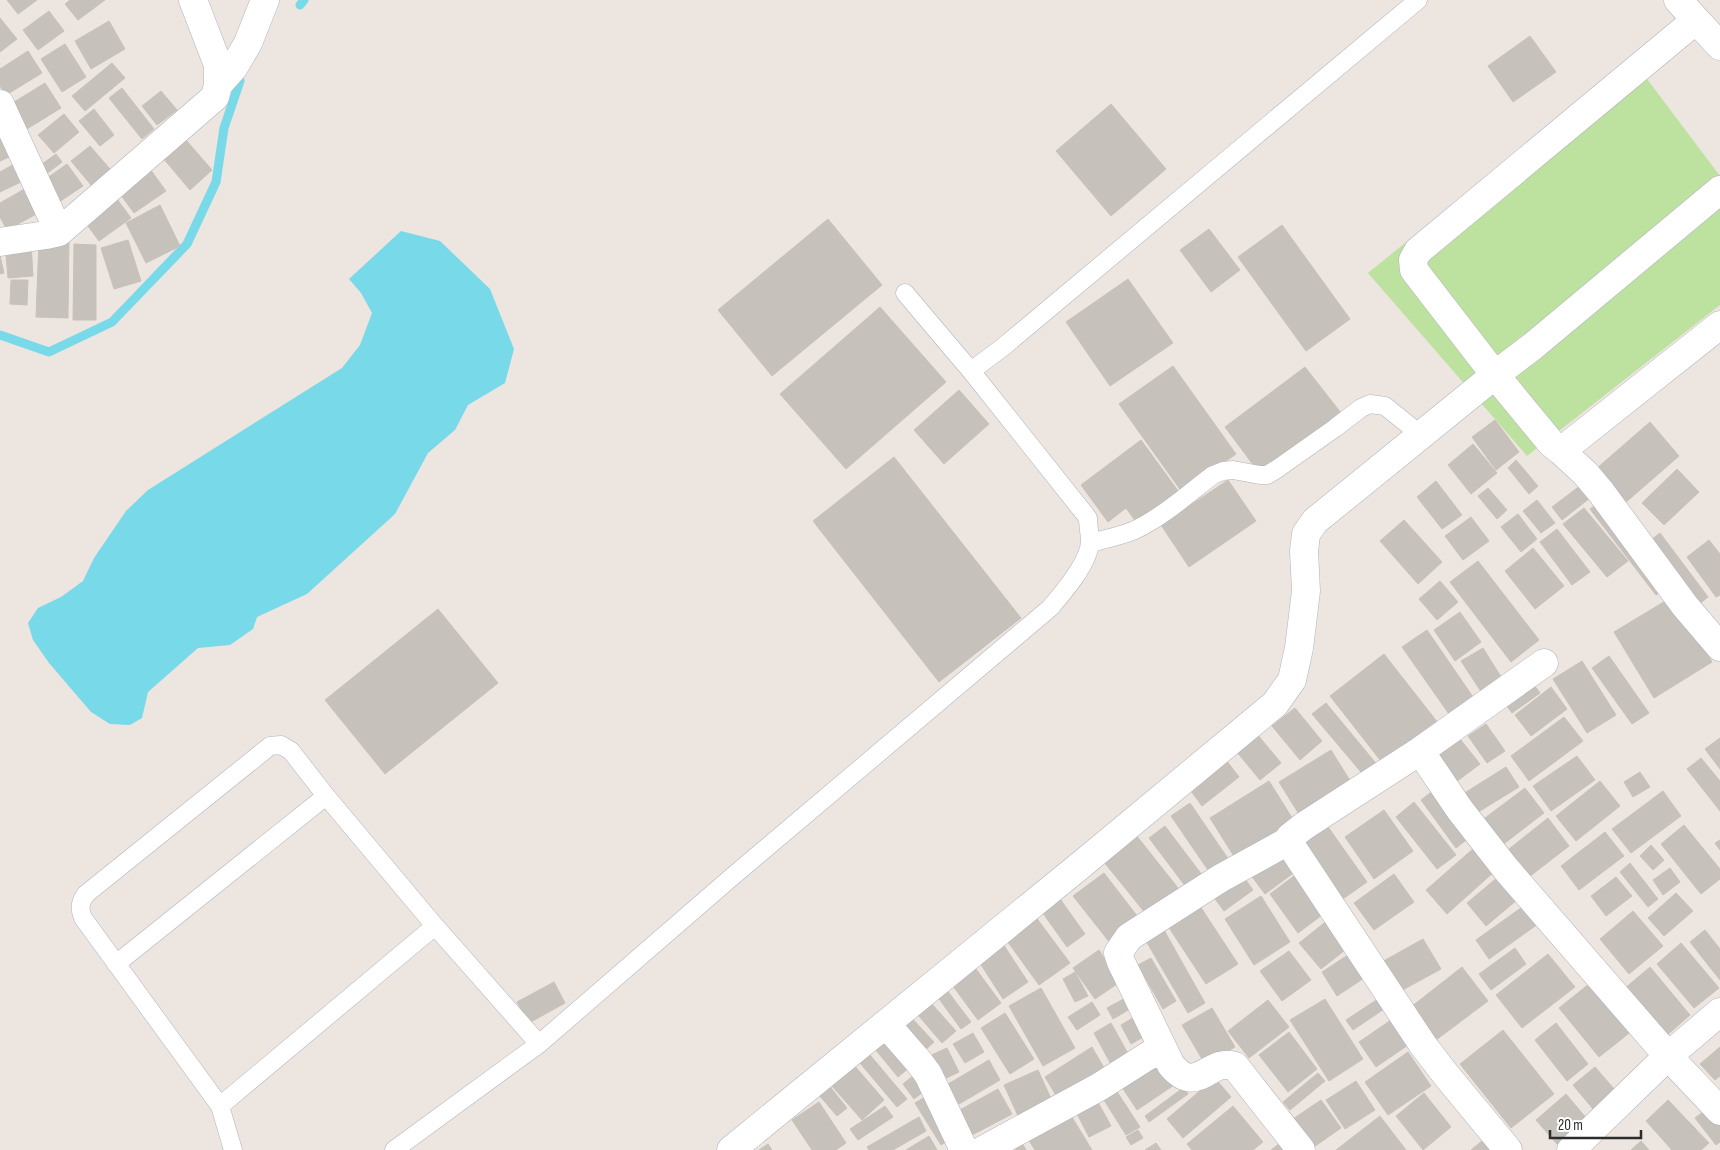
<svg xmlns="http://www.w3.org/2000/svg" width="1720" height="1150" font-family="'Sofia Sans Condensed',sans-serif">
	<rect width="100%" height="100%" fill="#ede5df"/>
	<path fill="#bde19f" d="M1632 59 1720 176V305L1527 456 1368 273Z"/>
	<path fill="#78d9e9" d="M401 231 440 241 490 289 514 349 505 383 468 405 455 430 428 453 395 514 307 594 257 617 253 629 230 645 198 648 148 692 142 718 130 725 110 724 91 712 49 663 33 640 28 623 38 608 61 597 83 581 94 558 126 511 148 490 342 368 360 345 372 313 361 293 349 279Z"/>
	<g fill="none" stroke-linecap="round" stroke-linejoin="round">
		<path stroke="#78d9e9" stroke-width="9" d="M300 5 304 0
			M0 335 49 352 112 322 187 244 216 182 224 128 240 81"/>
	</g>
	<path fill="#c6c1ba" stroke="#c9c1b9" d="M7 0H37L18 14Z
		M70 0H105L78 20 65 4Z
		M49 11 64 31 38 50 23 30Z
		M0 18 17 39 0 52Z
		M109 21 125 49 91 69 75 41Z
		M1530 36 1556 72 1513 102 1488 66Z
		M65 44 86 77 62 92 41 59Z
		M28 51 42 73 6 95 0 86V69Z
		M112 63 125 78 85 111 72 96Z
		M45 83 61 108 22 132 6 107Z
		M122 88 154 129 142 139 109 98Z
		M161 91 177 110 157 125 142 106Z
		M1111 104 1166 169 1111 216 1056 151Z
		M94 109 114 135 100 146 79 121Z
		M64 114 79 132 54 153 38 135Z
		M0 126 16 154 0 161Z
		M179 132 212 170 190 190 157 151Z
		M90 146 110 169 91 185 71 161Z
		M56 154 62 162 41 178 35 169Z
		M18 162 27 179 0 192V172Z
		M67 164 83 186 59 202 43 181Z
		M147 165 166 191 134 213 115 187Z
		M28 187 42 211 7 230 0 217V203Z
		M114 195 131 218 99 241 82 218Z
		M160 205 180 246 146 263 126 223Z
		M828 219 882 285 772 376 718 310Z
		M1282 225 1350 319 1306 351 1238 257Z
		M1209 229 1240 270 1211 292 1180 250Z
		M69 238 68 318 36 317 39 241Z
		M128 240 141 281 114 289 101 248Z
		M31 243 33 276 8 278 5 244Z
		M74 244 96 245V320H73Z
		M0 256 4 273 0 274Z
		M1128 279 1173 343 1110 386 1066 322Z
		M11 280H28L27 305 10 304Z
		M880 307 946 382 846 469 780 394Z
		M1173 366 1236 454 1182 492 1119 404Z
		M1305 367 1341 413 1260 474 1225 427Z
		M959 390 989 424 944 464 914 430Z
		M1495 420 1519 452 1496 470 1472 437Z
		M1650 422 1679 456 1625 503 1596 469Z
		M1141 440 1181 495 1139 526 1126 508 1108 522 1081 485Z
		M1473 444 1497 473 1471 494 1448 465Z
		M894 457 1021 618 939 682 813 521Z
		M1516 460 1538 486 1529 494 1508 468Z
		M1677 469 1699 492 1664 525 1642 503Z
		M1228 480 1256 521 1189 567 1161 525Z
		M1436 481 1462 515 1442 529 1417 497Z
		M1585 482 1595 494 1562 520 1552 507Z
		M1488 488 1507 510 1497 519 1478 496Z
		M1537 500 1555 523 1541 533 1523 511Z
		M1602 500 1668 586 1656 595 1590 509Z
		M1584 508 1628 561 1607 577 1563 524Z
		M1518 514 1537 539 1521 552 1501 527Z
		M1471 517 1489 541 1463 560 1445 536Z
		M1404 520 1442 562 1418 584 1380 541Z
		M1557 529 1590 572 1572 585 1540 542Z
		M1660 533 1708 597 1694 608 1647 543Z
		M1709 540 1720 554V595L1716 597 1687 557Z
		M1533 548 1564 586 1535 609 1505 571Z
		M1478 561 1539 640 1511 662 1450 582Z
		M1440 581 1458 602 1437 620 1419 599Z
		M1672 597 1712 662 1654 698 1614 632Z
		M438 609 498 683 385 774 325 700Z
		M1460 612 1481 642 1455 661 1434 630Z
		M1427 630 1473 697 1449 714 1402 647Z
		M1483 648 1503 680 1482 693 1461 661Z
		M1384 654 1442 728 1388 770 1330 696Z
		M1609 656 1649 713 1632 724 1592 668Z
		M1582 661 1616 715 1587 733 1553 679Z
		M1528 677 1540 693 1512 713 1500 697Z
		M1551 687 1567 709 1531 736 1515 715Z
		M1326 703 1379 767 1366 778 1312 714Z
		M1295 708 1322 741 1300 760 1272 726Z
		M1564 717 1583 741 1529 781 1511 756Z
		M1486 724 1505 751 1487 763 1468 736Z
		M1257 734 1281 763 1260 780 1236 751Z
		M1456 734 1480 764 1452 785 1429 755Z
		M1720 738V769L1705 749Z
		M1331 750 1354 787 1302 819 1279 782Z
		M1223 756 1239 777 1202 806 1186 784Z
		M1577 756 1595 780 1551 811 1533 786Z
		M1701 758 1720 781V811L1687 769Z
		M1506 767 1519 787 1475 814 1463 794Z
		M1640 772 1650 787 1633 797 1624 782Z
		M1269 781 1294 821 1235 858 1210 818Z
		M1600 781 1620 806 1576 841 1556 816Z
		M1438 787 1474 834 1456 848 1421 800Z
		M1525 788 1544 813 1501 846 1481 821Z
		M1663 791 1681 816 1631 853 1612 829Z
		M1414 802 1456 855 1437 869 1396 817Z
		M1190 803 1229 860 1210 873 1171 816Z
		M1384 810 1413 851 1374 879 1345 837Z
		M1321 817 1367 882 1337 903 1291 838Z
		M1548 818 1569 846 1525 880 1504 853Z
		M1684 825 1720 869V879L1701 894 1661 844Z
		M1165 826 1202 875 1186 887 1149 838Z
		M1605 832 1624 856 1579 890 1561 866Z
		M1136 835 1178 888 1146 914 1104 862Z
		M1720 840V850L1715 843Z
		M1651 845 1664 860 1653 870 1640 856Z
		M1278 847 1296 871 1265 894 1247 870Z
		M1474 848 1495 871 1447 914 1426 890Z
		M1630 863 1658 899 1648 907 1620 872Z
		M1670 868 1680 882 1663 895 1653 880Z
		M1302 870 1330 909 1298 933 1270 894Z
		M1240 872 1253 890 1224 911 1210 892Z
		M1104 873 1141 921 1111 944 1073 896Z
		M1394 874 1414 902 1374 930 1354 903Z
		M1498 877 1517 900 1486 926 1467 903Z
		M1616 877 1632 896 1606 916 1591 896Z
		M1676 893 1693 911 1664 936 1648 918Z
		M1058 896 1085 934 1067 947 1040 909Z
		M1261 896 1290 942 1254 965 1225 919Z
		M1532 900 1545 919 1489 959 1476 940Z
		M1198 903 1238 964 1206 984 1166 923Z
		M1633 911 1663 946 1629 974 1600 939Z
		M1035 916 1070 963 1039 985 1005 938Z
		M1328 920 1349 947 1321 969 1299 943Z
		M1160 923 1205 1003 1188 1013 1142 934Z
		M1705 930 1720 949V980L1690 942Z
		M1423 939 1441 969 1397 993 1380 963Z
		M1681 943 1719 988 1694 1008 1657 964Z
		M1003 944 1028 982 1003 999 978 960Z
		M1515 948 1526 964 1491 990 1479 974Z
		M1357 949 1373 972 1337 996 1322 972Z
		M1099 950 1120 982 1095 999 1073 968Z
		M1289 951 1311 980 1282 1001 1260 971Z
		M1548 954 1575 987 1522 1028 1496 995Z
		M1151 958 1176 1001 1163 1009 1138 965Z
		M973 965 1001 1003 978 1020 950 982Z
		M1462 967 1488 1001 1436 1040 1411 1007Z
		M1650 967 1690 1015 1658 1043 1617 995Z
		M1075 972 1088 996 1075 1002 1063 979Z
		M1594 980 1633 1030 1599 1057 1559 1008Z
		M554 982 565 1003 529 1023 517 1002Z
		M943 985 971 1022 961 1029 934 992Z
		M1041 988 1075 1048 1043 1066 1009 1006Z
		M1384 995 1390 1005 1353 1030 1346 1020Z
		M1129 996 1135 1006 1113 1019 1107 1008Z
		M1325 999 1363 1059 1329 1081 1290 1020Z
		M1268 1000 1289 1027 1249 1058 1228 1031Z
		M1092 1002 1100 1015 1077 1030 1068 1017Z
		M931 1003 956 1031 942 1043 918 1015Z
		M1212 1008 1235 1047 1205 1064 1182 1025Z
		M1005 1013 1034 1059 1010 1074 981 1028Z
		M1141 1013 1152 1032 1131 1044 1121 1025Z
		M908 1014 934 1042 923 1052 896 1024Z
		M1394 1018 1411 1043 1376 1067 1359 1042Z
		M1111 1023 1131 1059 1113 1068 1094 1033Z
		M1556 1023 1588 1064 1567 1081 1535 1040Z
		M1503 1030 1554 1094 1511 1128 1460 1064Z
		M1289 1032 1317 1069 1288 1092 1259 1055Z
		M973 1033 984 1052 965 1063 953 1044Z
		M893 1035 916 1062 898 1077 875 1049Z
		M1092 1047 1104 1068 1057 1097 1045 1077Z
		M1720 1047V1076L1715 1080 1700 1064Z
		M947 1048 959 1072 940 1081 929 1056Z
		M1159 1050 1180 1081 1137 1110 1116 1078Z
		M1408 1052 1431 1086 1388 1115 1365 1082Z
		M870 1055 907 1099 897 1107 860 1063Z
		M847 1057 884 1100 862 1120 824 1077Z
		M989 1060 1000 1080 959 1104 948 1084Z
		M1595 1067 1615 1090 1593 1109 1573 1085Z
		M920 1070 932 1085 914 1099 903 1084Z
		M1038 1070 1053 1103 1019 1118 1004 1085Z
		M1318 1073 1325 1081 1290 1110 1283 1102Z
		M823 1078 847 1108 837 1116 812 1087Z
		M1215 1078 1231 1097 1183 1138 1167 1119Z
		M1110 1081 1140 1127 1126 1135 1097 1089Z
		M1356 1081 1375 1110 1345 1129 1326 1100Z
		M1183 1088 1188 1094 1149 1122 1145 1116Z
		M998 1089 1012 1114 972 1135 958 1111Z
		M1424 1093 1451 1127 1423 1150 1396 1116Z
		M1566 1094 1587 1119 1557 1144 1536 1120Z
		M928 1095 954 1137 941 1145 915 1103Z
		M1094 1095 1111 1126 1089 1137 1073 1106Z
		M1321 1100 1341 1128 1311 1149 1290 1121Z
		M1668 1100 1709 1143 1701 1150H1672L1646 1121Z
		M819 1102 846 1143 836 1150H812L792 1120Z
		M1712 1105 1720 1116V1142L1716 1145 1695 1118Z
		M885 1106 893 1117 858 1140 850 1129Z
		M1233 1106 1263 1142 1253 1150H1192L1187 1144Z
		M1067 1109 1092 1150H1035L1025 1134Z
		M1380 1116 1406 1150H1336Z
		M919 1117 926 1131 893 1150H869L867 1147Z
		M1138 1130 1143 1138 1131 1145 1126 1137Z
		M1017 1134 1026 1150H1016L1010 1138Z
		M929 1136 937 1150H906Z
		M1488 1136 1499 1150H1471Z
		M1284 1140 1293 1150H1271Z
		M1641 1141 1649 1150H1631Z
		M1156 1143 1161 1150H1145Z
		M768 1144 772 1150H759Z"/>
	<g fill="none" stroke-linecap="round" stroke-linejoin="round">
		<defs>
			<path id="service" d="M905 293 971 371
				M1090 543C1105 539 1121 536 1135 530 1164 516 1188 494 1213 475L1223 471 1233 470 1260 475H1267L1277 469 1335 428 1361 408 1370 404 1385 406 1421 435
				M116 964 326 796
				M220 1106 83 918C79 908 80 902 86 894L270 746 281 745 291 751 326 796 435 926 539 1044
				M233 1150 220 1106 435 926
				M394 1150 539 1044 733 876 1050 608C1063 593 1089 563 1090 542 1090 534 1088 526 1088 518L971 371 1003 347 1418 0"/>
			<path id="minor" d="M1678 0 1696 20
				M1720 46 1696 20 1418 251 1413 260 1414 270 1495 375 1551 443 1561 451 1720 325
				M218 85 234 67 248 43 265 0
				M0 104 59 232
				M0 242 46 235 59 232 215 97 218 85V65L193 0
				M1561 451 1585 473 1601 492 1685 606 1720 647
				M1420 751 1460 810 1506 869 1668 1056 1720 1111
				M1290 840 1221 878 1129 937 1118 953 1121 962 1171 1065C1197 1097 1209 1057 1235 1066L1301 1150
				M886 1024 919 1062 928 1074 964 1150
				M731 1150 1082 864 1275 704 1292 680 1299 648 1306 591 1304 551 1306 534 1315 521 1495 375 1533 346 1720 190
				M983 1150 1099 1087 1162 1047
				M1508 1150 1446 1075 1423 1045 1292 847 1290 837 1304 826 1420 751 1544 663"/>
			<path id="tertiary" d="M1571 1150 1668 1056 1720 1012"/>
		</defs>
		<use href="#service" stroke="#afb3bc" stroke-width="19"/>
		<use href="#minor" stroke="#afb3bc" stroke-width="29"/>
		<use href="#tertiary" stroke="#afb3bc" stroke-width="29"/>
		<use href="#service" stroke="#fff" stroke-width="18"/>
		<use href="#minor" stroke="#fff" stroke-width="28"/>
		<use href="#tertiary" stroke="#fff" stroke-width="28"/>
	</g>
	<path d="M1550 1130v8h91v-8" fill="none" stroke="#2c2c2c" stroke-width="2.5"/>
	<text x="1558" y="1130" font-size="15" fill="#2c2c2c" stroke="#ffffff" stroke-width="4" paint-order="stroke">20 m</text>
</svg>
